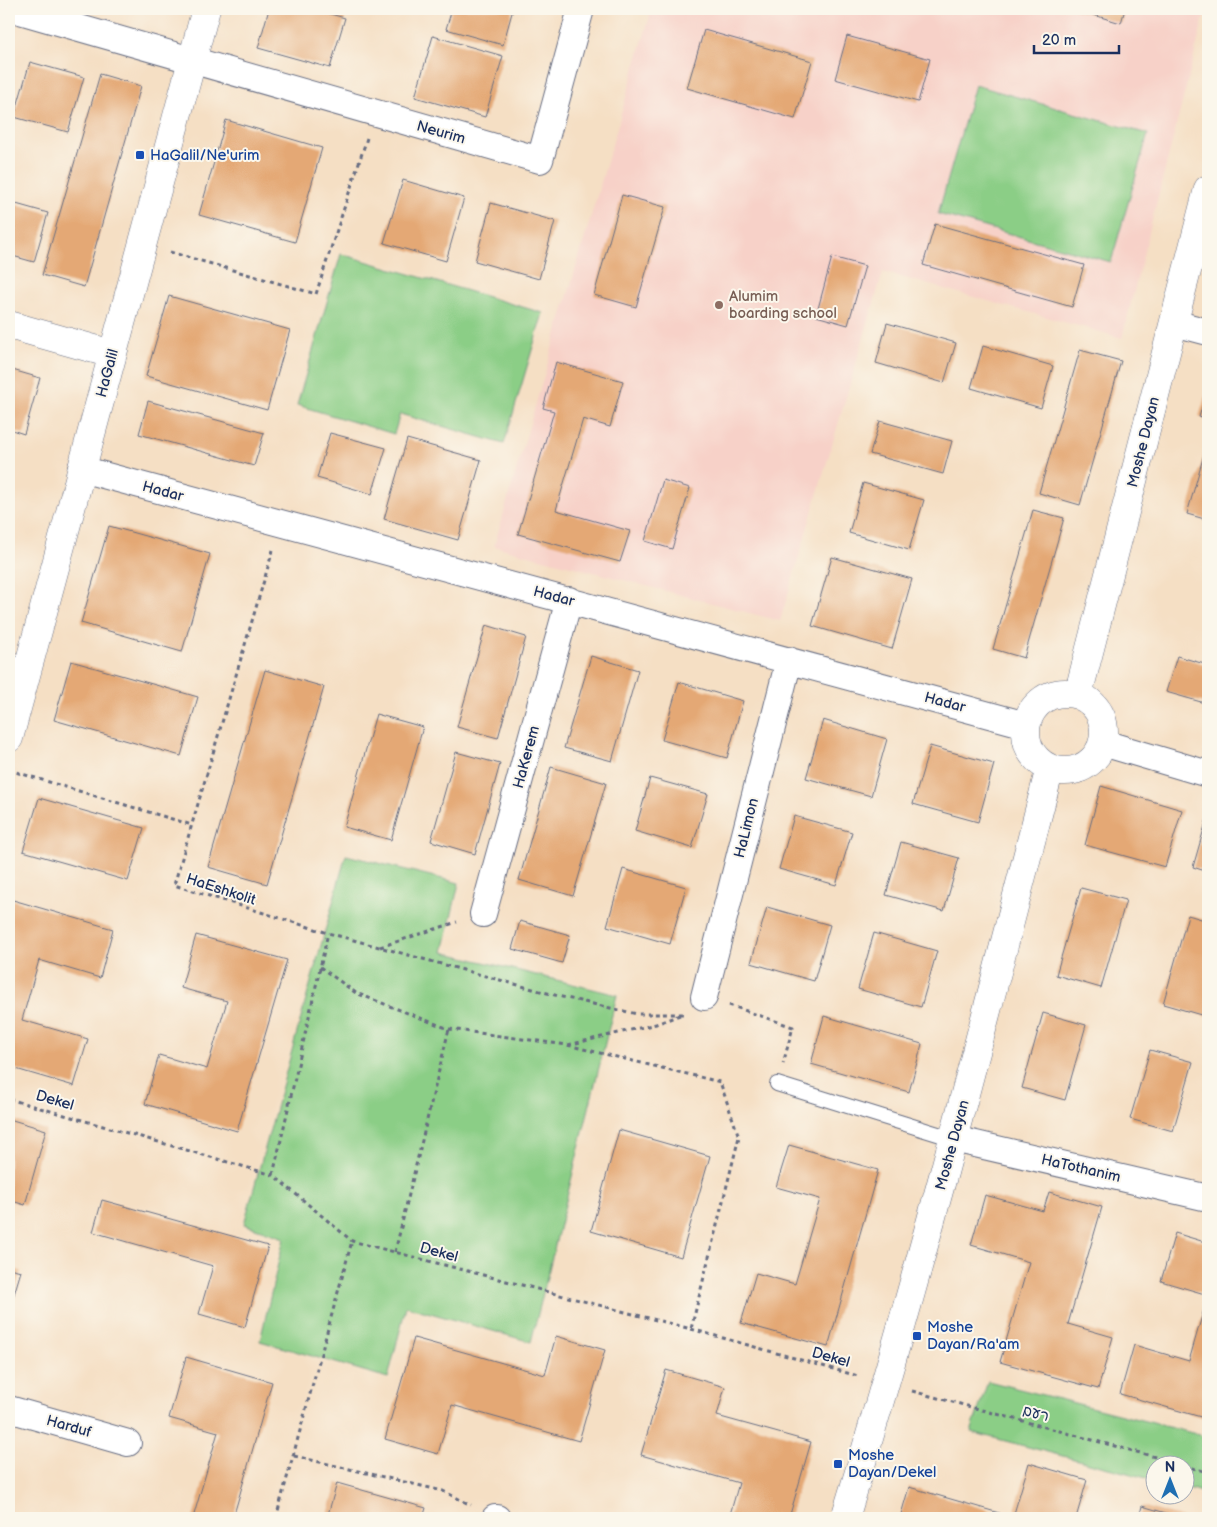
<svg xmlns="http://www.w3.org/2000/svg" width="1217" height="1527" font-family="'Balsamiq Sans','Playpen Sans Hebrew',sans-serif">
	<rect width="100%" height="100%" fill="#fbf7ec"/>
	<filter id="ink" filterUnits="userSpaceOnUse"><feTurbulence type="fractalNoise" baseFrequency=".02" numOctaves="2"/><feDisplacementMap in="SourceGraphic" scale="10" xChannelSelector="R" yChannelSelector="G"/><feConvolveMatrix kernelMatrix="1 2 1 2 8 2 1 2 1" color-interpolation-filters="sRGB"/></filter>
	<filter id="wash" filterUnits="userSpaceOnUse"><feTurbulence type="fractalNoise" baseFrequency=".0096" numOctaves="4" result="noise"/><feDisplacementMap in="SourceGraphic" scale="20" xChannelSelector="R" yChannelSelector="G"/><feGaussianBlur stdDeviation="1.12" result="paint"/><feColorMatrix in="noise" values="0 0 0 0 0 0 0 0 0 0 0 0 0 0 0 0 0 1.4 0 .05"/><feComposite in="paint" operator="in"/></filter>
	<g filter="url(#wash)">
		<rect width="100%" height="100%" fill="#f5dfc4"/>
		<path fill="#f7d1c8" d="M652 9H1206L1122 338 883 272 780 621 494 546Z"/>
		<path fill="#8bce86" stroke="#537e72" d="M975 85 1148 134 1111 262 938 214Z
			M341 254 543 313 504 444 400 414 394 434 297 405Z
			M346 855 459 883 443 952 617 995 531 1342 406 1306 388 1378 260 1341 284 1238 244 1224Z
			M988 1381 1208 1437V1496L1204 1493 1185 1487 1184 1464H1154V1480L971 1432Z"/>
		<g id="blocks">
			<path fill="#e4a875" d="M269 9H312L345 18 330 68 258 48Z
				M452 9H513L503 45 446 29Z
				M1073 9H1125L1121 23Z
				M704 30 812 61 795 119 687 88Z
				M433 36 503 56 485 117 415 97Z
				M847 36 930 59 918 102 835 79Z
				M30 62 84 77 68 132 14 117Z
				M100 74 141 86 84 287 42 275Z
				M226 120 322 148 295 242 199 215Z
				M403 180 464 198 446 261 384 243Z
				M622 195 665 207 636 307 594 295Z
				M9 202 48 213 34 262 9 255Z
				M491 203 555 221 539 279 475 261Z
				M935 224 1084 265 1072 307 923 265Z
				M832 257 865 266 848 325 816 316Z
				M169 296 290 330 267 410 146 376Z
				M887 323 956 343 944 383 876 363Z
				M983 346 1053 366 1041 408 971 388Z
				M1080 350 1121 361 1080 505 1039 493Z
				M556 362 623 381 610 427 583 419 556 510 630 531 620 562 518 534 554 411 543 408Z
				M9 369 40 378 24 434 9 429Z
				M1208 388V420L1199 417Z
				M148 401 264 433 254 466 139 434Z
				M880 421 952 441 943 474 870 454Z
				M330 433 386 448 372 494 317 478Z
				M407 439 481 460 458 540 384 519Z
				M1205 451 1208 452V520L1187 514Z
				M663 480 690 488 672 549 645 541Z
				M863 483 924 500 909 550 849 533Z
				M1033 510 1064 518 1024 658 993 649Z
				M109 526 210 554 182 652 81 623Z
				M832 557 912 579 892 649 812 626Z
				M486 625 526 637 498 738 457 727Z
				M591 656 638 670 612 761 564 748Z
				M1177 656 1208 665V704L1166 692Z
				M71 661 198 697 181 756 54 720Z
				M265 670 324 687 267 884 208 867Z
				M679 682 743 701 727 758 662 740Z
				M376 714 423 727 391 840 344 827Z
				M823 720 887 739 871 796 806 778Z
				M930 746 994 764 978 822 913 804Z
				M456 752 500 764 475 854 431 841Z
				M551 767 606 783 573 896 519 880Z
				M650 778 708 794 692 848 635 831Z
				M1101 786 1182 810 1165 867 1085 845Z
				M39 798 144 828 128 881 23 851Z
				M1208 815V872L1193 867Z
				M794 816 852 832 836 885 779 869Z
				M901 842 959 858 944 911 886 895Z
				M623 869 686 887 670 944 607 926Z
				M1081 888 1126 900 1101 988 1056 975Z
				M13 900 113 929 100 978 39 960 22 1020 88 1039 74 1086 9 1067V916Z
				M767 907 830 925 814 981 751 963Z
				M1188 915 1208 921V1017L1163 1004Z
				M520 921 570 935 562 963 512 949Z
				M874 933 937 951 921 1007 858 989Z
				M196 935 287 960 237 1131 145 1104 159 1055 207 1069 227 1001 181 988Z
				M1043 1013 1086 1025 1065 1100 1022 1088Z
				M824 1016 922 1044 909 1092 811 1064Z
				M1150 1050 1193 1062 1173 1131 1130 1119Z
				M9 1119 46 1130 25 1205 9 1200Z
				M619 1130 710 1156 681 1257 591 1231Z
				M789 1145 878 1170 828 1347 741 1323 756 1273 795 1284 820 1199 776 1187Z
				M1049 1192 1102 1207 1068 1324 1113 1337 1098 1389 1000 1362 1029 1262 971 1245 985 1195 1043 1211Z
				M102 1200 268 1246 245 1327 199 1314 213 1266 93 1232Z
				M1175 1233 1208 1243V1419L1120 1394 1134 1345 1189 1361 1208 1295 1161 1281Z
				M9 1268 21 1271 9 1311Z
				M556 1336 605 1350 579 1441 452 1405 438 1454 385 1439 414 1338 545 1375Z
				M186 1357 272 1382 233 1518H193L218 1432 169 1418Z
				M666 1370 725 1387 717 1416 811 1442 789 1518H729L739 1483 641 1455Z
				M1029 1463 1087 1480 1076 1518H900L909 1487 1013 1517Z
				M337 1483 426 1508 423 1518H327Z
				M1142 1506 1183 1518H1139Z"/>
		</g>
	</g>
	<g filter="url(#ink)">
		<use href="#blocks" fill-opacity="0" stroke="#676d82" stroke-width="1"/>
		<g fill="none" stroke-linecap="round" stroke-linejoin="round">
			<defs>
				<path id="service" d="M777 1084 954 1139"/>
				<path id="minor" d="M13 9 540 160 581 9
					M1174 323 1208 332
					M81 469 1026 725
					M1103 743 1208 774
					M483 914 569 600
					M704 997 789 660
					M954 1139 1208 1198
					M9 1409 128 1443
					M495 1518H497"/>
				<path id="tertiary" d="M9 325 112 354
					M1026 732a39 39 0 1 1 78 0a39 39 0 1 1-78 0Z
					M1078 695 1208 189
					M9 738 206 9
					M845 1518C921 1270 985 1019 1050 768"/>
			</defs>
			<use href="#service" stroke="#676d82" stroke-width="16"/>
			<use href="#minor" stroke="#676d82" stroke-width="28"/>
			<use href="#tertiary" stroke="#676d82" stroke-width="29"/>
			<path stroke="#676d82" stroke-width="3" stroke-dasharray="4 4" stroke-linecap="butt" d="M170 252 316 294 367 138
				M273 550 174 885 328 933 562 997 637 1014H683
				M9 770 192 825
				M380 947 457 922
				M320 967 356 993 449 1029 567 1045 720 1082 739 1137 691 1329
				M729 1005 793 1027 783 1064
				M568 1045 656 1024 680 1015
				M9 1099 273 1175 352 1241 691 1329 858 1376
				M273 1175 328 933
				M395 1252 449 1029
				M912 1391 1181 1464
				M294 1456 443 1491 471 1505
				M1184 1466 1208 1472
				M276 1518 352 1241"/>
			<use href="#service" stroke="#fff" stroke-width="14"/>
			<use href="#minor" stroke="#fff" stroke-width="26"/>
			<use href="#tertiary" stroke="#fff" stroke-width="28"/>
		</g>
	</g>
	<g fill="#1a4fb4" stroke="#fbf7ec" stroke-width="2">
		<rect x="135" y="150" width="10" height="10" rx="2.5"/>
		<rect x="912" y="1331" width="10" height="10" rx="2.5"/>
		<rect x="833" y="1459" width="10" height="10" rx="2.5"/>
	</g>
	<circle fill="#8d6e63" stroke="#fbf7ec" stroke-width="2" cx="719" cy="305" r="5"/>
	<g text-anchor="middle" stroke-width="4" stroke-linejoin="round" paint-order="stroke">
		<g font-size="15" fill="#1b2f5e" stroke="#fbf7ec">
			<text transform="translate(441 132) rotate(16)" y="5">Neurim</text>
			<text transform="translate(107 373) rotate(-75)" y="5">HaGalil</text>
			<text transform="translate(1143 442) rotate(-76)" y="5">Moshe Dayan</text>
			<text transform="translate(163 491) rotate(15)" y="5">Hadar</text>
			<text transform="translate(554 596) rotate(15)" y="5">Hadar</text>
			<text transform="translate(945 702) rotate(15)" y="5">Hadar</text>
			<text transform="translate(526 757) rotate(-75)" y="5">HaKerem</text>
			<text transform="translate(746 828) rotate(-76)" y="5">HaLimon</text>
			<text transform="translate(221 889) rotate(18)" y="5">HaEshkolit</text>
			<text transform="translate(55 1100) rotate(16)" y="5">Dekel</text>
			<text transform="translate(952 1145) rotate(-75)" y="5">Moshe Dayan</text>
			<text transform="translate(1081 1168) rotate(13)" y="5">HaTothanim</text>
			<text transform="translate(439 1252) rotate(15)" y="5">Dekel</text>
			<text transform="translate(831 1357) rotate(16)" y="5">Dekel</text>
			<text transform="translate(1036 1413) rotate(15)" y="5">רעם</text>
			<text transform="translate(69 1426) rotate(16)" y="5">Harduf</text>
		</g>
		<g font-size="15" fill="#164399" stroke="#fbf7ec" text-anchor="start">
			<text x="150" y="160">HaGalil/Ne'urim</text>
			<text x="927" y="1332">Moshe<tspan x="927" dy="17">Dayan/Ra'am</tspan></text>
			<text x="848" y="1460">Moshe<tspan x="848" dy="17">Dayan/Dekel</tspan></text>
		</g>
		<g font-size="15" fill="#785e54" stroke="#fbf7ec" text-anchor="start">
			<text x="729" y="301">Alumim<tspan x="729" dy="17">boarding school</tspan></text>
		</g>
	</g>
	<rect width="1217" height="1527" fill="none" stroke="#fbf7ec" stroke-width="30"/>
	<g transform="translate(1170 1480)"><circle r="24" fill="#fbf7ec" stroke="#a1a7b3"/>
	<path d="M0-4L9 19L0 12L-9 19Z" fill="#1f6fb2"/>
	<text y="-8" font-size="14" font-weight="bold" text-anchor="middle" fill="#1b2f5e">N</text>
	</g>
	<path d="M1034 45v8h85v-8" fill="none" stroke="#1b2f5e" stroke-width="2.5"/>
	<text x="1042" y="45" font-size="15" fill="#1b2f5e" stroke="#fbf7ec" stroke-width="4" paint-order="stroke">20 m</text>
</svg>
